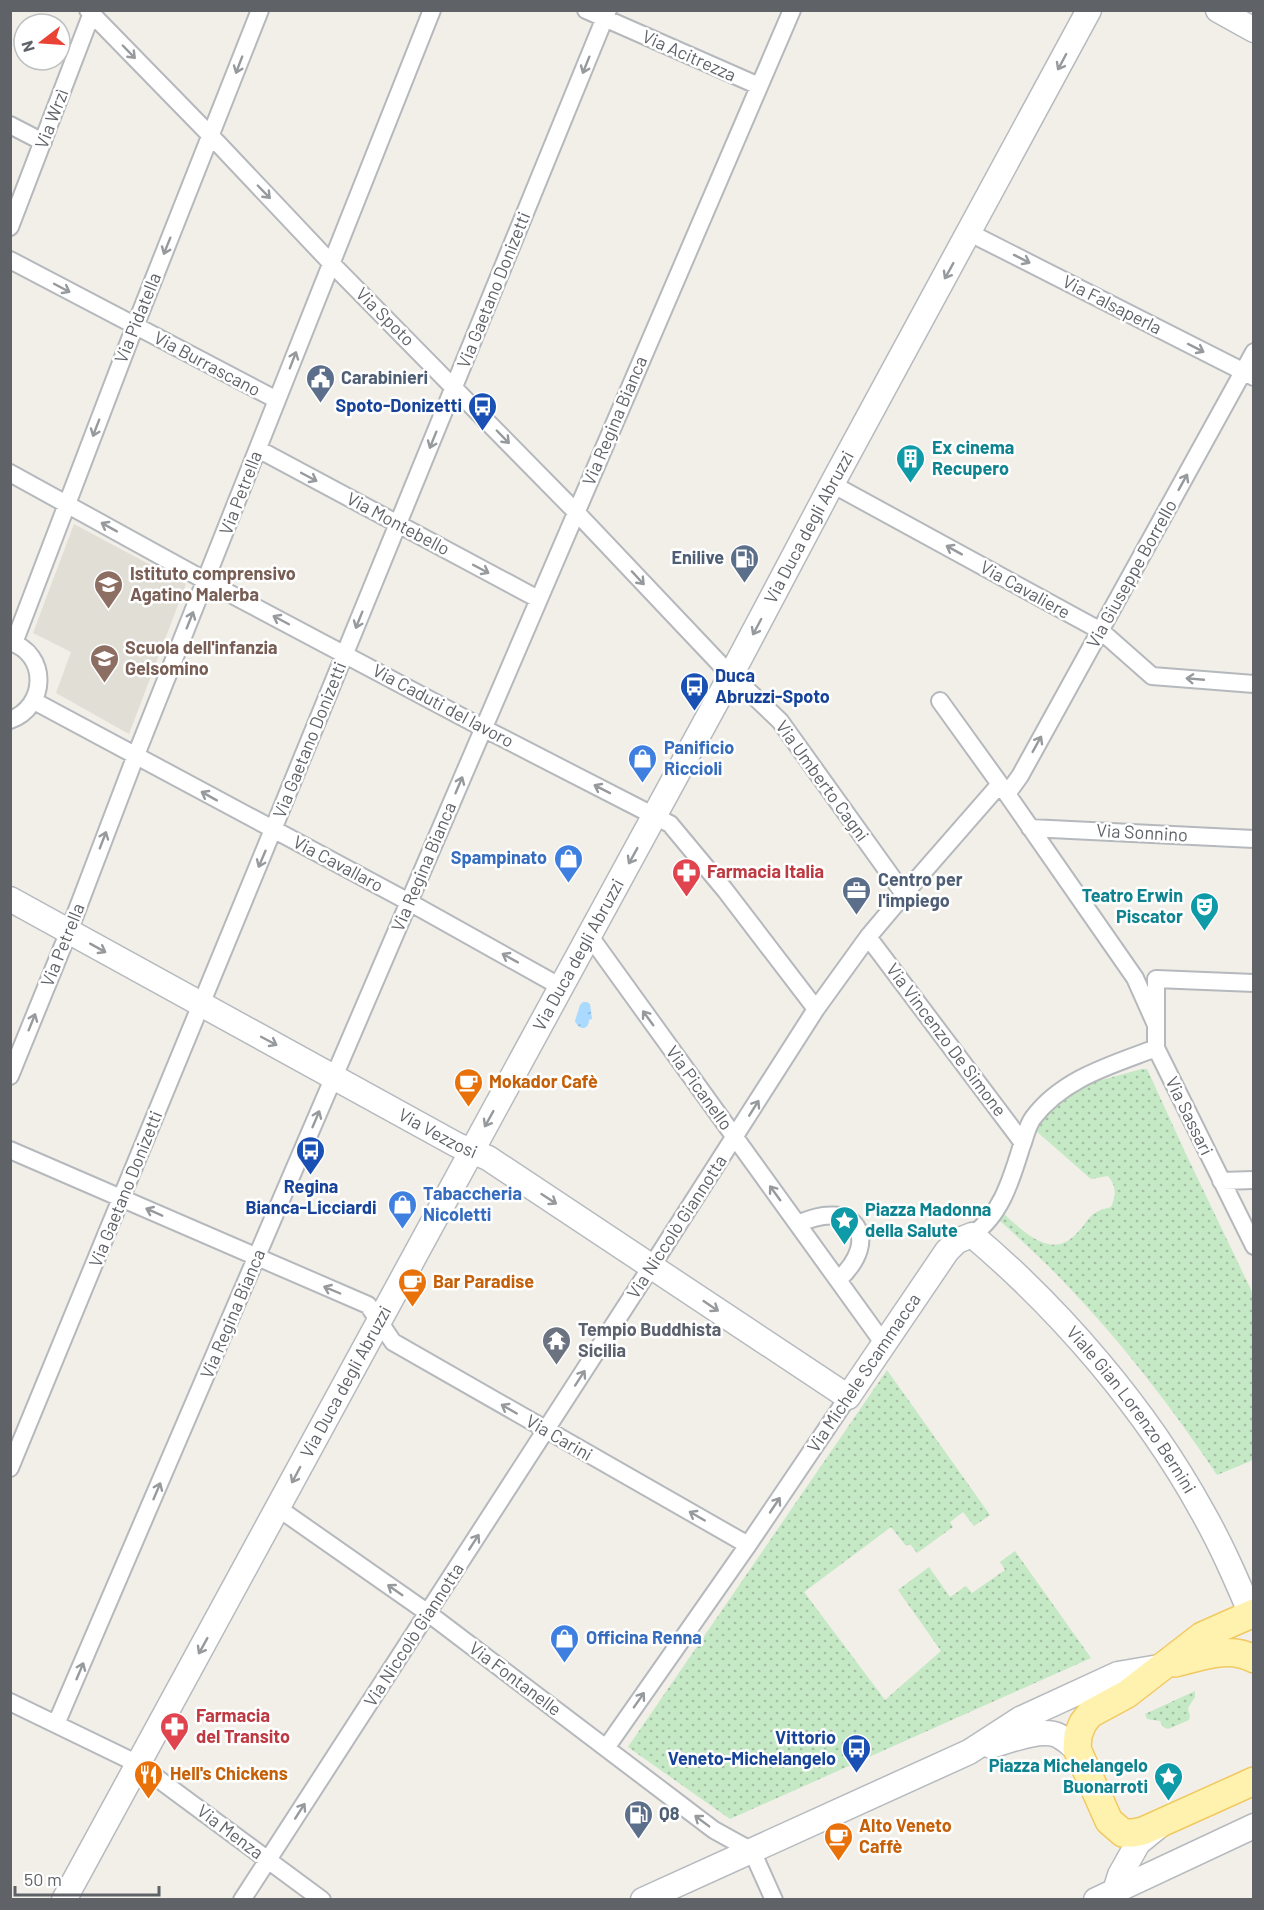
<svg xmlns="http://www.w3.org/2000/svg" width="1264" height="1910" font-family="Barlow,sans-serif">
	<defs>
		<pattern id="green-dots" width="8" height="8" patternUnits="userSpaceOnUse" patternTransform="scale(1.5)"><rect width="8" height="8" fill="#c5e8c5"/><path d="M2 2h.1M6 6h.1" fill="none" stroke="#a3c0a4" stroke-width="1.8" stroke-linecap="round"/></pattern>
		<pattern id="water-ripples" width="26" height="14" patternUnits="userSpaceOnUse" patternTransform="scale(1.5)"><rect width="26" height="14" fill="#aadaff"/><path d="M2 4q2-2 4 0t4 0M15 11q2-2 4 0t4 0" fill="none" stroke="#8eb4d2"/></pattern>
	</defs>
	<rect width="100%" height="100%" fill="#f1efe8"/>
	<path fill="#e1ded6" d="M74 524 186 584 129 734 56 693 71 652 33 633Z"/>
	<path fill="url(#green-dots)" d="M1142 1069H1147L1185 1152 1253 1294V1460L1217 1475C1171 1406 1120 1340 1062 1280 1042 1259 1020 1239 999 1220L1003 1213C1023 1231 1050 1260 1075 1235 1091 1220 1086 1213 1111 1207 1116 1195 1117 1187 1108 1176L1091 1179 1035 1130 1042 1118 1076 1087Z
		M887 1370 990 1515 974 1526 963 1512 950 1522 953 1527 917 1553 910 1544 906 1546 891 1527 804 1592 885 1700 941 1651 898 1590 929 1567 950 1597 966 1586 972 1593 1005 1570 1000 1562 1015 1551 1091 1658 730 1819 628 1747Z
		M1195 1691V1697L1188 1708 1190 1716 1189 1720 1168 1729 1163 1727 1160 1721 1147 1719 1145 1714Z"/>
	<path fill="url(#water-ripples)" d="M583 1002H587L590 1004 592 1019 589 1020C589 1030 579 1031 575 1021L580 1005Z"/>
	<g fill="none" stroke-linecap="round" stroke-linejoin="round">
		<defs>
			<path id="street" d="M88 10 211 136 331 263 576 512 720 664 780 721 904 894
				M586 10 759 86
				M10 125 43 142
				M10 227 93 10
				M970 233 1254 377
				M10 260 277 400
				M258 449 538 599
				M10 473 206 581 483 728 670 824 725 890 816 1009
				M832 484 1101 631 1152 676 1254 684
				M10 642C49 654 47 707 10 720
				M14 643 130 339 260 10
				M34 701 409 902 561 987
				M940 701 1007 794 1135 978 1156 1025
				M1007 794 1020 776 1254 352
				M1030 828 1254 839
				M589 935 884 1344
				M868 937 1023 1143
				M1254 983 1156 979V1048L1254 1246
				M10 1076 69 931 136 755 432 10
				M10 1150 368 1305 393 1342 748 1545
				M1221 1181 1254 1180
				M798 1224C855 1197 883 1239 838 1280
				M972 1235C1001 1215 1011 1180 1021 1148 1025 1138 1027 1126 1033 1118 1063 1078 1112 1065 1156 1048
				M10 1468C212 983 408 496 608 10
				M278 1508 428 1613 714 1830 752 1851 774 1900
				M10 1702 138 1764 322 1900
				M56 1724 792 10
				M606 1748 748 1545 848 1397
				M242 1900 662 1250 816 1009 868 937 911 886 1000 784"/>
			<g id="secondary">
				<path d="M1218 10 1254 30"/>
				<path id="s1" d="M10 899 457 1145 488 1158 848 1397 947 1251 957 1241 972 1235C1061 1310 1146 1409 1202 1511 1221 1544 1236 1579 1251 1614"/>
				<path d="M991 1746C1008 1741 1040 1728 1057 1735 1064 1738 1070 1744 1077 1749"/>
				<path d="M1115 1891 1120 1875 1138 1843 1160 1825"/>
				<path id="s2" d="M64 1900 731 675 832 484 1089 10"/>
				<path d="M643 1900 969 1752 1020 1719 1118 1674 1165 1666"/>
				<path d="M1096 1900 1254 1826"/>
			</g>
			<path id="primary" d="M1254 1613 1202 1636 1127 1694 1090 1714 1083 1723 1078 1735 1077 1749 1109 1821 1123 1833H1133L1143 1831 1254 1781
				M1175 1663C1200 1657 1229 1645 1254 1659"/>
		</defs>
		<use href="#street" stroke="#b5b8bc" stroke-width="20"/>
		<use href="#secondary" stroke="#b6babf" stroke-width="27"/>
		<use href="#primary" stroke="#f2c960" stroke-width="30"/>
		<use href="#street" stroke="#fff" stroke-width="16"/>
		<use href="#secondary" stroke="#fff" stroke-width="24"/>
		<use href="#primary" stroke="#fff2af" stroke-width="27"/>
	</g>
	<defs><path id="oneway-shaft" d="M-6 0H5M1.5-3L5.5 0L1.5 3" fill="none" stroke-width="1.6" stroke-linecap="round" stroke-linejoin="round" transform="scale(1.5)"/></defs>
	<g stroke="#979a9d">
		<use href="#oneway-shaft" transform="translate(129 52) rotate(46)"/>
		<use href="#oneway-shaft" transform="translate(1062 62) rotate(118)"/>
		<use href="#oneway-shaft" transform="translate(239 65) rotate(111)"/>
		<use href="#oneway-shaft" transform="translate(586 65) rotate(112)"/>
		<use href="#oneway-shaft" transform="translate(264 192) rotate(46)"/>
		<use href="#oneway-shaft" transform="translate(167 246) rotate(112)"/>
		<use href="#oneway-shaft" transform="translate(1022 259) rotate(27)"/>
		<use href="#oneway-shaft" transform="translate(949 271) rotate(119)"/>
		<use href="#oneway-shaft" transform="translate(62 288) rotate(28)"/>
		<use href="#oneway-shaft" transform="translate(1196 348) rotate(27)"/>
		<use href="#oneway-shaft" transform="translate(293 360) rotate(-69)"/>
		<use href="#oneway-shaft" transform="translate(96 428) rotate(111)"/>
		<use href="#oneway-shaft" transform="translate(503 437) rotate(46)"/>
		<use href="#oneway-shaft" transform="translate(433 440) rotate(112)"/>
		<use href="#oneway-shaft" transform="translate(309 477) rotate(28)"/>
		<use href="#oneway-shaft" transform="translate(1183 482) rotate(-61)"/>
		<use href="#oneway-shaft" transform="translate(109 527) rotate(-151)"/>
		<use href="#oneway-shaft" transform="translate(954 550) rotate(-151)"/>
		<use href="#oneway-shaft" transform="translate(481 569) rotate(28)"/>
		<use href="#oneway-shaft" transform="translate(638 578) rotate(47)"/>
		<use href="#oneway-shaft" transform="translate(190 620) rotate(-68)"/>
		<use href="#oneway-shaft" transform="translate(281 620) rotate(-152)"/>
		<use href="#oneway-shaft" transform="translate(359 620) rotate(112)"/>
		<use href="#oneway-shaft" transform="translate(757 627) rotate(118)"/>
		<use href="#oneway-shaft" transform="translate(1195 679) rotate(-175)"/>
		<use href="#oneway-shaft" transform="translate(1037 744) rotate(-61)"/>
		<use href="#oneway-shaft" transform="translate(459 785) rotate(-67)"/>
		<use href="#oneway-shaft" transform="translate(602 789) rotate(-153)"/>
		<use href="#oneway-shaft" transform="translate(209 796) rotate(-151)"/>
		<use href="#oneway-shaft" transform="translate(103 840) rotate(-69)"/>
		<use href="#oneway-shaft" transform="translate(633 856) rotate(119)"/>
		<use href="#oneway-shaft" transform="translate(262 859) rotate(113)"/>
		<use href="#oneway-shaft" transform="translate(98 948) rotate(29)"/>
		<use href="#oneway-shaft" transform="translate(510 958) rotate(-151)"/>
		<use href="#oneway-shaft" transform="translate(648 1018) rotate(-126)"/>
		<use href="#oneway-shaft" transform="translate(32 1022) rotate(-68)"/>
		<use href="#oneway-shaft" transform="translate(269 1041) rotate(28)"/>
		<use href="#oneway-shaft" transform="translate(754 1108) rotate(-58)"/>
		<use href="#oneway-shaft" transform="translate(316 1119) rotate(-67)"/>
		<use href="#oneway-shaft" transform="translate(489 1119) rotate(119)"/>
		<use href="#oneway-shaft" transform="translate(775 1193) rotate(-126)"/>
		<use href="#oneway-shaft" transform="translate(549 1199) rotate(33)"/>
		<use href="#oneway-shaft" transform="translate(154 1212) rotate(-156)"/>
		<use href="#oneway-shaft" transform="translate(332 1290) rotate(-157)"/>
		<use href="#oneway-shaft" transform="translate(711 1306) rotate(34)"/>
		<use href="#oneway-shaft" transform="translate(580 1378) rotate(-57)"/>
		<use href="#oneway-shaft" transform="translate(509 1409) rotate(-150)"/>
		<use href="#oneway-shaft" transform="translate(296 1475) rotate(118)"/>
		<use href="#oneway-shaft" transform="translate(157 1491) rotate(-67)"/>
		<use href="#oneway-shaft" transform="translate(775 1505) rotate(-56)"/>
		<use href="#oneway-shaft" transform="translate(697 1516) rotate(-150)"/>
		<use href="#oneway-shaft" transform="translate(474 1542) rotate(-57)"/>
		<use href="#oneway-shaft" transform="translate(395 1590) rotate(-145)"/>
		<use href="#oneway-shaft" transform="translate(203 1646) rotate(119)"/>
		<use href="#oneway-shaft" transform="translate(80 1671) rotate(-67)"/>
		<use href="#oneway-shaft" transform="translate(639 1700) rotate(-55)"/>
		<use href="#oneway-shaft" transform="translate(300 1811) rotate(-57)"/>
		<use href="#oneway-shaft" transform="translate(702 1821) rotate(-143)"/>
	</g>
	<defs>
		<symbol id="civic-pin" viewBox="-11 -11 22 30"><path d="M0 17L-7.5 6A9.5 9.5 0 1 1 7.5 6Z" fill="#5c6f8a" stroke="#fff"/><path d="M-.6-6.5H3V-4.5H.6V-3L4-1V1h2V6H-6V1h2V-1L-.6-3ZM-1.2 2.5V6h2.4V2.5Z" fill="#fff"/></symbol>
		<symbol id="bus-pin" viewBox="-11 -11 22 30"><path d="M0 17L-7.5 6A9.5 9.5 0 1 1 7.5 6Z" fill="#1a4fb4" stroke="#fff"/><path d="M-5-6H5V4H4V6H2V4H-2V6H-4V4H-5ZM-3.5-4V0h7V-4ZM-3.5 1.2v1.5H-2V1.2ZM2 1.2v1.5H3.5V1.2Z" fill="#fff"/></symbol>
		<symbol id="building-pin" viewBox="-11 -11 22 30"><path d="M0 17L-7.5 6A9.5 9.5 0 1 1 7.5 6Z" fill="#0f9aa8" stroke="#fff"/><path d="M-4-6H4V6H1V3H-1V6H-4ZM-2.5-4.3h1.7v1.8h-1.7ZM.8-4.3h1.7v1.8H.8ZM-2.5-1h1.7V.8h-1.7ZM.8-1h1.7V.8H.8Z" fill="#fff"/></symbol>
		<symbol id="fuel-pin" viewBox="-11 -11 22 30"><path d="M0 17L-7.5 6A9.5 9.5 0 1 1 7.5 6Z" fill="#5c6f8a" stroke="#fff"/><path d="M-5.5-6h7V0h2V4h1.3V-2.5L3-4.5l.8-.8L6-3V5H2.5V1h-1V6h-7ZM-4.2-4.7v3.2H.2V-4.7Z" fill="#fff"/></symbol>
		<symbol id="school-pin" viewBox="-11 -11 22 30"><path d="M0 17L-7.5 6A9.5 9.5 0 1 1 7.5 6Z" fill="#8d6e63" stroke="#fff"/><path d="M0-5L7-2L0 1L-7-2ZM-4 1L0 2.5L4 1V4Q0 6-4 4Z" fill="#fff"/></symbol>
		<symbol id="shop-pin" viewBox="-11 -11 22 30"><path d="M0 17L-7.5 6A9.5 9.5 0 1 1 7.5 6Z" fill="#3f7fe0" stroke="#fff"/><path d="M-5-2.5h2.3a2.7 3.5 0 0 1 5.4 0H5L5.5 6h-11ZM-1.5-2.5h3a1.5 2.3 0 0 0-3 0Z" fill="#fff"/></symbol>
		<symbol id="pharmacy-pin" viewBox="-11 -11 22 30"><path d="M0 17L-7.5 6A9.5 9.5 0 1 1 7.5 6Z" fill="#e0444e" stroke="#fff"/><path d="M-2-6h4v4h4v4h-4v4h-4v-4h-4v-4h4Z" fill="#fff"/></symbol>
		<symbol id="office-pin" viewBox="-11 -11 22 30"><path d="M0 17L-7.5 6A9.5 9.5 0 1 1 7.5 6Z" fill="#5c6f8a" stroke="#fff"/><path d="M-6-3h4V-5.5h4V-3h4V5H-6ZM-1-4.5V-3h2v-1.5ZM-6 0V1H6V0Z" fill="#fff"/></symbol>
		<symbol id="theatre-pin" viewBox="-11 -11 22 30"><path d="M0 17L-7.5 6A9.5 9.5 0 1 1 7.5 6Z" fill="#0f9aa8" stroke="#fff"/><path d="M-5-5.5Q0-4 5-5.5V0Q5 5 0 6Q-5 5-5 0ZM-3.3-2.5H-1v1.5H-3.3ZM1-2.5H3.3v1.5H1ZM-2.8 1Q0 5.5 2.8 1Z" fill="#fff"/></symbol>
		<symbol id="cafe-pin" viewBox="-11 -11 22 30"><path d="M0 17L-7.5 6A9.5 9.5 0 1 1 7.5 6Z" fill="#e8710a" stroke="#fff"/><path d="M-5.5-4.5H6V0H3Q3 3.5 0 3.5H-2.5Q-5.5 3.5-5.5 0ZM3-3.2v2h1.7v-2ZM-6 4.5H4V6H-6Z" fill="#fff"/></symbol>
		<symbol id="sight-pin" viewBox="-11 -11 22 30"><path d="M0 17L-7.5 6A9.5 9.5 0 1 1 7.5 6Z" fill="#0f9aa8" stroke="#fff"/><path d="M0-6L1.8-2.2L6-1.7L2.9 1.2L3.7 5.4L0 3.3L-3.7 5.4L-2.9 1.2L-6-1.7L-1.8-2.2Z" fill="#fff"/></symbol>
		<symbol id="temple-pin" viewBox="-11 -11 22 30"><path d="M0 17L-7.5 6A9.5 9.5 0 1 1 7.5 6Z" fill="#6b7280" stroke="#fff"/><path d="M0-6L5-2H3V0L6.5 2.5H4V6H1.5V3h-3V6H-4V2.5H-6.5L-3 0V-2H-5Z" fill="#fff"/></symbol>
		<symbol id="restaurant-pin" viewBox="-11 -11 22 30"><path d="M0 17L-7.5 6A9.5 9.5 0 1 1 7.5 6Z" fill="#e8710a" stroke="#fff"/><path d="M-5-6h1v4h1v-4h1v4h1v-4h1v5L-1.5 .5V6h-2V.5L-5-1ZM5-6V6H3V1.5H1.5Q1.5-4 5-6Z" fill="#fff"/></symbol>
	</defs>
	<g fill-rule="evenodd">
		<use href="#civic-pin" x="304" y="362" width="33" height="45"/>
		<use href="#bus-pin" x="466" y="390" width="33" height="45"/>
		<use href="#building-pin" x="894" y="442" width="33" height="45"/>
		<use href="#fuel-pin" x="728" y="542" width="33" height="45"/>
		<use href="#school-pin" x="92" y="568" width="33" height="45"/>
		<use href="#school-pin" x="88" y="642" width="33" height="45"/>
		<use href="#bus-pin" x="678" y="670" width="33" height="45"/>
		<use href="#shop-pin" x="626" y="742" width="33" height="45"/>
		<use href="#shop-pin" x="552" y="842" width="33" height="45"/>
		<use href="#pharmacy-pin" x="670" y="856" width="33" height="45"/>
		<use href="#office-pin" x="840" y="874" width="33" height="45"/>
		<use href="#theatre-pin" x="1188" y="890" width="33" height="45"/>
		<use href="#cafe-pin" x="452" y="1066" width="33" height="45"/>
		<use href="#bus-pin" x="294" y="1134" width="33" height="45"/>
		<use href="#shop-pin" x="386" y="1188" width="33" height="45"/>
		<use href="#sight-pin" x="828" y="1204" width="33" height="45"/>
		<use href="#cafe-pin" x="396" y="1266" width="33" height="45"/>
		<use href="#temple-pin" x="540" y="1324" width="33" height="45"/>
		<use href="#shop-pin" x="548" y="1622" width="33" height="45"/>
		<use href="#pharmacy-pin" x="158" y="1710" width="33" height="45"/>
		<use href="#bus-pin" x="840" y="1732" width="33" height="45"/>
		<use href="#restaurant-pin" x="132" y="1758" width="33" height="45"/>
		<use href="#sight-pin" x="1152" y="1760" width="33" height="45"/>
		<use href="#fuel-pin" x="622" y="1798" width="33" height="45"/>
		<use href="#cafe-pin" x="822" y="1820" width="33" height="45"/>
	</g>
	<g text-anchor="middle" stroke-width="5" stroke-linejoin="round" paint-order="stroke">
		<g font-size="18" fill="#5f6368" stroke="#fff">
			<text transform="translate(689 56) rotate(24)" y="6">Via Acitrezza</text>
			<text transform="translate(52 119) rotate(-69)" y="6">Via Wrzì</text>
			<text transform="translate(494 290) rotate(-68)" y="6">Via Gaetano Donizetti</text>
			<text transform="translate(1112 305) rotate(27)" y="6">Via Falsaperla</text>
			<text transform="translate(385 317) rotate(45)" y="6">Via Spoto</text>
			<text transform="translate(138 318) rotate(-68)" y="6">Via Pidatella</text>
			<text transform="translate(207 364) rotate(28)" y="6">Via Burrascano</text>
			<text transform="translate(615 421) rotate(-67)" y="6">Via Regina Bianca</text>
			<text transform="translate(241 493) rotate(-69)" y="6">Via Petrella</text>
			<text transform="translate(398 524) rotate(28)" y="6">Via Montebello</text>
			<text dy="6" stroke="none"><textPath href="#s2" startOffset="1562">Via Duca degli Abruzzi</textPath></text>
			<text transform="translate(1132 574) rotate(-61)" y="6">Via Giuseppe Borrello</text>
			<text transform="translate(1025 590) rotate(29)" y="6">Via Cavaliere</text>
			<text transform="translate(443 706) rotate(28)" y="6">Via Caduti del lavoro</text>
			<text transform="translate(310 740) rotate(-68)" y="6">Via Gaetano Donizetti</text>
			<text transform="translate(822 781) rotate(54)" y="6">Via Umberto Cagni</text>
			<text transform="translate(1142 833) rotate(3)" y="6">Via Sonnino</text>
			<text transform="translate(338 864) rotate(28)" y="6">Via Cavallaro</text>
			<text transform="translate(424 867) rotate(-67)" y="6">Via Regina Bianca</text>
			<text transform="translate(63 945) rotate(-68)" y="6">Via Petrella</text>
			<text dy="6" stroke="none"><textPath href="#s2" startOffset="1076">Via Duca degli Abruzzi</textPath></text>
			<text transform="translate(946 1040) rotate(53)" y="6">Via Vincenzo De Simone</text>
			<text transform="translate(699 1088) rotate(54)" y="6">Via Picanello</text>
			<text transform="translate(1189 1116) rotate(64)" y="6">Via Sassari</text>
			<text dy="6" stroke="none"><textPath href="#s1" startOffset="488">Via Vezzosi</textPath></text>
			<text transform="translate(126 1189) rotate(-68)" y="6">Via Gaetano Donizetti</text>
			<text transform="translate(677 1227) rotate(-57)" y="6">Via Niccolò Giannotta</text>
			<text transform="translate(233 1314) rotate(-67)" y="6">Via Regina Bianca</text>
			<text transform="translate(864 1373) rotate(-56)" y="6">Via Michele Scammacca</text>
			<text dy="6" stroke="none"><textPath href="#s2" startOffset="590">Via Duca degli Abruzzi</textPath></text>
			<text dy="6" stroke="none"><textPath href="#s1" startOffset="1420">Viale Gian Lorenzo Bernini</textPath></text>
			<text transform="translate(559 1438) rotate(30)" y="6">Via Carini</text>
			<text transform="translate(414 1635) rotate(-57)" y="6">Via Niccolò Giannotta</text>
			<text transform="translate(515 1679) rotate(37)" y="6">Via Fontanelle</text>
			<text transform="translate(230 1832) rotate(37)" y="6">Via Menza</text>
		</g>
		<g font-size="18" font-weight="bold" fill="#4e5e75" stroke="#fff" text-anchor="start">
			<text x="341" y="384">Carabinieri</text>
			<text x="724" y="564" text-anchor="end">Enilive</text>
			<text x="878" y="886">Centro per<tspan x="878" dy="21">l'impiego</tspan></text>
			<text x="659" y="1820">Q8</text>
		</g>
		<g font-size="18" font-weight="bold" fill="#164399" stroke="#fff" text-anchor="end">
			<text x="462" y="412">Spoto-Donizetti</text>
			<text x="715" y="682" text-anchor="start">Duca<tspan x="715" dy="21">Abruzzi-Spoto</tspan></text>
			<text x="311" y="1193" text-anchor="middle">Regina<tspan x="311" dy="21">Bianca-Licciardi</tspan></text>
			<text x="836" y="1744">Vittorio<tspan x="836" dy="21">Veneto-Michelangelo</tspan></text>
		</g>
		<g font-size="18" font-weight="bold" fill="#0d838f" stroke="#fff" text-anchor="start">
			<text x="932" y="454">Ex cinema<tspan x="932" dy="21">Recupero</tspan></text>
			<text x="1183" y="902" text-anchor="end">Teatro Erwin<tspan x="1183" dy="21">Piscator</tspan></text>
			<text x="865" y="1216">Piazza Madonna<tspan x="865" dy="21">della Salute</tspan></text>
			<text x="1148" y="1772" text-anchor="end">Piazza Michelangelo<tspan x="1148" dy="21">Buonarroti</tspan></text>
		</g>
		<g font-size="18" font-weight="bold" fill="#785e54" stroke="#fff" text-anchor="start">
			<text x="130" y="580">Istituto comprensivo<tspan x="130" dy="21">Agatino Malerba</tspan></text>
			<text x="125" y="654">Scuola dell'infanzia<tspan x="125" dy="21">Gelsomino</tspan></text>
		</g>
		<g font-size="18" font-weight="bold" fill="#366cbe" stroke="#fff" text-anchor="start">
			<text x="664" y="754">Panificio<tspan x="664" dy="21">Riccioli</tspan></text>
			<text x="547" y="864" text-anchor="end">Spampinato</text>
			<text x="423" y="1200">Tabaccheria<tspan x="423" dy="21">Nicoletti</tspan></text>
			<text x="586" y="1644">Officina Renna</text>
		</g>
		<g font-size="18" font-weight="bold" fill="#be3a42" stroke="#fff" text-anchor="start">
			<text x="707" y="878">Farmacia Italia</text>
			<text x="196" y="1722">Farmacia<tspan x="196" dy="21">del Transito</tspan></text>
		</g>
		<g font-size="18" font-weight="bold" fill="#c56008" stroke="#fff" text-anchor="start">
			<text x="489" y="1088">Mokador Cafè</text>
			<text x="433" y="1288">Bar Paradise</text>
			<text x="170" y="1780">Hell's Chickens</text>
			<text x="859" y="1832">Alto Veneto<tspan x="859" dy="21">Caffè</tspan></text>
		</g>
		<g font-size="18" font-weight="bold" fill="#5b616d" stroke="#fff" text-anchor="start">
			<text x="578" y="1336">Tempio Buddhista<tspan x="578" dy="21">Sicilia</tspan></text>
		</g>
	</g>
	<rect width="1264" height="1910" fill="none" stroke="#5f6368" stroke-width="24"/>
	<g transform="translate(42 42) rotate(253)"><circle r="28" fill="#ffffff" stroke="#bfc1c3" stroke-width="1.5"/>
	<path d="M0-4.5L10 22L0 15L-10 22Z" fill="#ea4335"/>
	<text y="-9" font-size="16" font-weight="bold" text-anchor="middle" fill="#5f6368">N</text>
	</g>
	<path d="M15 1886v9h144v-9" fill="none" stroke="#5f6368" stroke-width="3"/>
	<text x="24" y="1886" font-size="18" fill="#5f6368" stroke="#ffffff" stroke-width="4.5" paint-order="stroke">50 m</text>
</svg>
